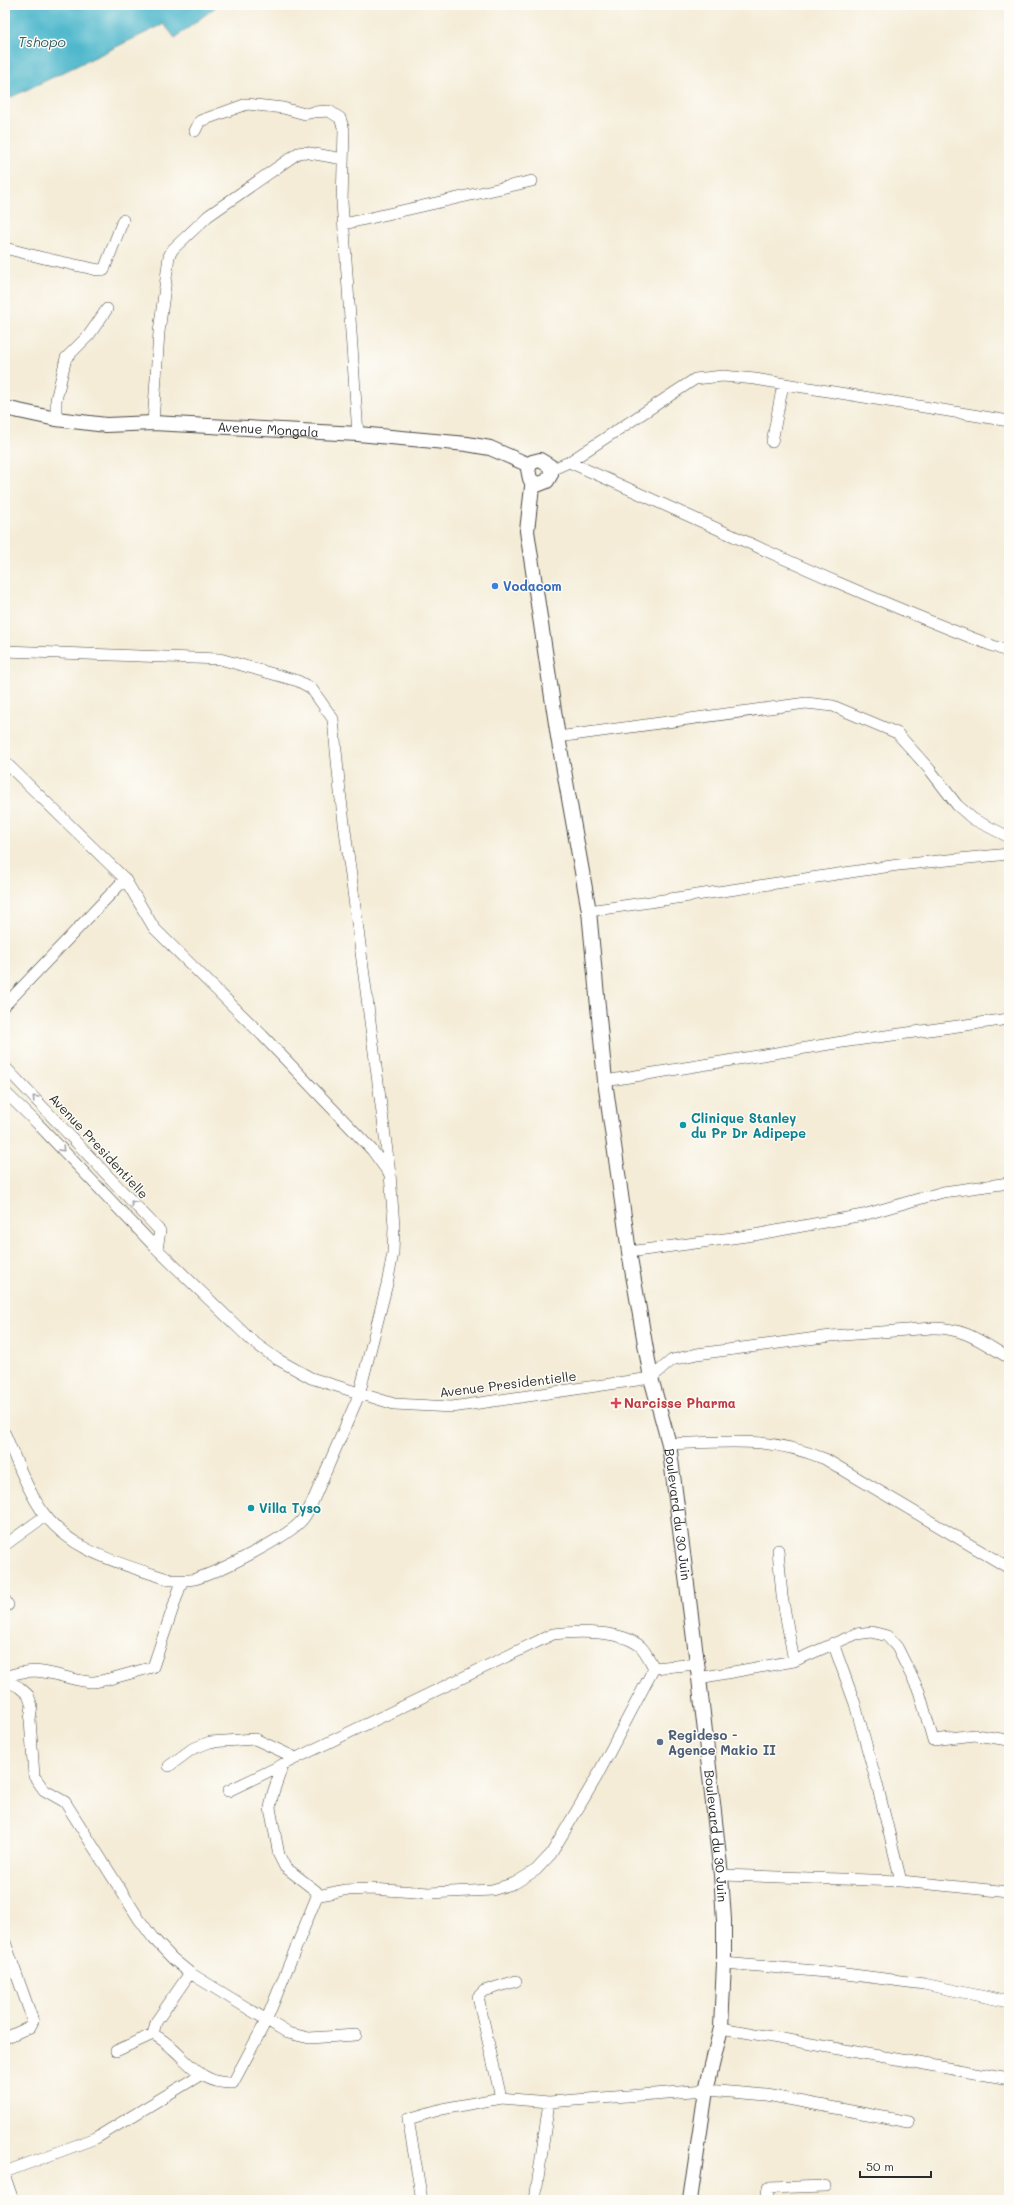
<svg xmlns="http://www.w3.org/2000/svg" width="1014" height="2205" font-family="Mali,sans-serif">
	<rect width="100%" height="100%" fill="#fdfcf7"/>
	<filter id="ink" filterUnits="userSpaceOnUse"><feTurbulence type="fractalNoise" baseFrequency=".025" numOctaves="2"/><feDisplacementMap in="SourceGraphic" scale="8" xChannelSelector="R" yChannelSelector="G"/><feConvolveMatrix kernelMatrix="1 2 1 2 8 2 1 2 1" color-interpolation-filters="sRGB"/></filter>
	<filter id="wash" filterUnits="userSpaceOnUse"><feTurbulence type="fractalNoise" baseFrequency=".012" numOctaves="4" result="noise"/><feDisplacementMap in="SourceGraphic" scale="16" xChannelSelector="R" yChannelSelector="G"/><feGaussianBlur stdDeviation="0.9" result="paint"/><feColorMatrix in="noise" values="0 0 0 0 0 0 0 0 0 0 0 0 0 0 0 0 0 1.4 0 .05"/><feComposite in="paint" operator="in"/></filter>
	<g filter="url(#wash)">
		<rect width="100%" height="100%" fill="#f4ecd7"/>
		<path fill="#4fb8cc" stroke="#3d727c" d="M5 5H218L175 38 164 24 5 100Z"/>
	</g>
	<g filter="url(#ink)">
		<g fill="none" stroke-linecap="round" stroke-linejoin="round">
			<defs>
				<path id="minor" d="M195 131 200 121 247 104 283 108 305 114 314 112 329 111 340 118 344 130 342 202 358 434
					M344 224 532 181
					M5 248C30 255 55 261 80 266 89 267 95 271 104 270L123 220
					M56 419V400L66 358 89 335 107 309
					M153 423 159 332 169 256 173 249 208 216 298 153 304 152 343 159
					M772 442 783 384
					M569 462C715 527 859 596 1009 652
					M551 470 569 462 695 379 723 376 755 379 1009 421
					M5 651 220 659 298 681 311 688 333 719 340 792 390 1174 394 1226 393 1253 387 1284 359 1395 312 1503C309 1509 306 1515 303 1519 289 1537 218 1572 195 1579 187 1581 179 1580 171 1580 122 1564 64 1551 37 1503 24 1482 15 1457 5 1434
					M558 737 806 703 833 706 897 733 930 770 957 805 973 819 1009 837
					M5 762 125 879 154 928 262 1035 372 1150 388 1172
					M589 911 898 865 1009 854
					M5 1005 125 879
					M5 1067 160 1231 157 1249
					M605 1081 842 1042 1009 1019
					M5 1092 38 1124 157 1249 252 1341 277 1359 311 1378 394 1404 452 1407 651 1378 672 1360 697 1354 831 1336 932 1328C964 1327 983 1343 1009 1358
					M629 1252 754 1235 863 1215 943 1192 1009 1183
					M669 1444C728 1442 769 1436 825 1459L1009 1568
					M5 1545 45 1516
					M778 1550 782 1596 794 1661
					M5 1600 8 1605
					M833 1643 855 1704 877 1784 901 1881
					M5 1677C42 1663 55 1678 90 1682 101 1683 140 1670 153 1667L182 1581
					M699 1678 794 1661 856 1634 872 1632 887 1636 897 1647 919 1691 933 1740 975 1735 1009 1740
					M5 1680 19 1687 28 1695 32 1706 30 1719 34 1776 44 1790 65 1802 139 1919 153 1938 173 1959 190 1973 288 2033 309 2038 356 2035
					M169 1766 192 1749 210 1742 255 1739 296 1758
					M228 1791 553 1634C576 1631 623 1630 641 1647 646 1652 650 1661 654 1668L697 1664
					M721 1875 901 1881 1009 1892
					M317 1896 344 1890 372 1889 429 1893 492 1890 515 1883 536 1870 551 1854 596 1778 654 1668
					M5 1942 33 2021 30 2027 5 2038
					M724 1963 838 1973 924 1984 1009 2002
					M190 1973 156 2022 153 2034C160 2038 167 2043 173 2049 193 2067 204 2084 233 2083L266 2021 317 1896 316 1891 285 1867 279 1855 270 1808 273 1793 283 1764
					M721 2028 1009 2079
					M116 2051 153 2034
					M501 2098 478 1997 484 1991 516 1981
					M5 2172 96 2138 200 2075
					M5 2177 13 2200
					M422 2200 408 2119 442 2109 501 2098 549 2102 706 2090 767 2095 909 2122
					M535 2200 549 2102
					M766 2200 768 2188 826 2186"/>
				<g id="tertiary">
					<path id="s1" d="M5 408 56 419 106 425 153 423 358 434 467 444 490 448 529 465"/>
					<path d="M540 460 550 466 551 474 547 481 532 487 535 483 530 479 528 469 532 462Z"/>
					<path id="s2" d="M532 487 527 531 558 737 589 911 605 1081 629 1252 651 1378 669 1444 699 1678 721 1875 724 1920V1963L721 2028 706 2090 690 2200"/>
				</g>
			</defs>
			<use href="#minor" stroke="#494845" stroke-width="12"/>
			<use href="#tertiary" stroke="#494845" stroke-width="16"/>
			<use href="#minor" stroke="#fff" stroke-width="11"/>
			<use href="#tertiary" stroke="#fff" stroke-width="14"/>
		</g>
		<defs><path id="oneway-chevron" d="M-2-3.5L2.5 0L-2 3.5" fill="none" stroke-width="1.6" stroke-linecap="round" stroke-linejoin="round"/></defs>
		<g stroke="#a0a0a0">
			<use href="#oneway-chevron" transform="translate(35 1098) rotate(-134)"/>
			<use href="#oneway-chevron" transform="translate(62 1149) rotate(47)"/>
			<use href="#oneway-chevron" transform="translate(133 1203) rotate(-133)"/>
		</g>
	</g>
	<circle fill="#3f7fe0" stroke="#fdfcf7" stroke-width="1.5" cx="495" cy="586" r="4"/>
	<g fill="#0f9aa8" stroke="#fdfcf7" stroke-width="1.5">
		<circle cx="683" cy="1125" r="4"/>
		<circle cx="251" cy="1508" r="4"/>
	</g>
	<path fill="#e0444e" stroke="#fdfcf7" stroke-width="1.5" d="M614 1397h4v4h4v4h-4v4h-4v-4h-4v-4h4z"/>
	<circle fill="#5c6f8a" stroke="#fdfcf7" stroke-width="1.5" cx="660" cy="1742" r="4"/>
	<g text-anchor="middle" stroke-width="3" stroke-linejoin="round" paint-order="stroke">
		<g font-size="13" fill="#2b2b2b" stroke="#fdfcf7">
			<text dy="5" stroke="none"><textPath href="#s1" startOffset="265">Avenue Mongala</textPath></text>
			<text transform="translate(99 1146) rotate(47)" y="5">Avenue Presidentielle</text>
			<text transform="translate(508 1384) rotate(-7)" y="5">Avenue Presidentielle</text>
			<text dy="5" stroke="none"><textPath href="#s2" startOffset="1040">Boulevard du 30 Juin</textPath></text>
			<text dy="5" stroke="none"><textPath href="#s2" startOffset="1364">Boulevard du 30 Juin</textPath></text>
		</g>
		<g font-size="13" font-weight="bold" fill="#366cbe" stroke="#fdfcf7" text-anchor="start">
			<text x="503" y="591">Vodacom</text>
		</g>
		<g font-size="13" font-weight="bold" fill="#0d838f" stroke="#fdfcf7" text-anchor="start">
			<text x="691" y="1123">Clinique Stanley<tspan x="691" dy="15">du Pr Dr Adipepe</tspan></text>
			<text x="259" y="1513">Villa Tyso</text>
		</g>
		<g font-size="13" font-weight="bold" fill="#be3a42" stroke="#fdfcf7" text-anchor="start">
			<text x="624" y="1408">Narcisse Pharma</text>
		</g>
		<g font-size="13" font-weight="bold" fill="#4e5e75" stroke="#fdfcf7" text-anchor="start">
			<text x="668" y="1740">Regideso -<tspan x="668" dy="15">Agence Makio II</tspan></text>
		</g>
		<g font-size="14" font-style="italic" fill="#385c63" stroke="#fdfcf7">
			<text x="42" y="47">Tshopo</text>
		</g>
	</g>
	<rect width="1014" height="2205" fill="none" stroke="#fdfcf7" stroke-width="20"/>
	<path d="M860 2171v6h71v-6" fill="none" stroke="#2b2b2b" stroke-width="2"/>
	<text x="866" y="2171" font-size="12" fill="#2b2b2b" stroke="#fdfcf7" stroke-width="3" paint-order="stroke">50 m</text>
</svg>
